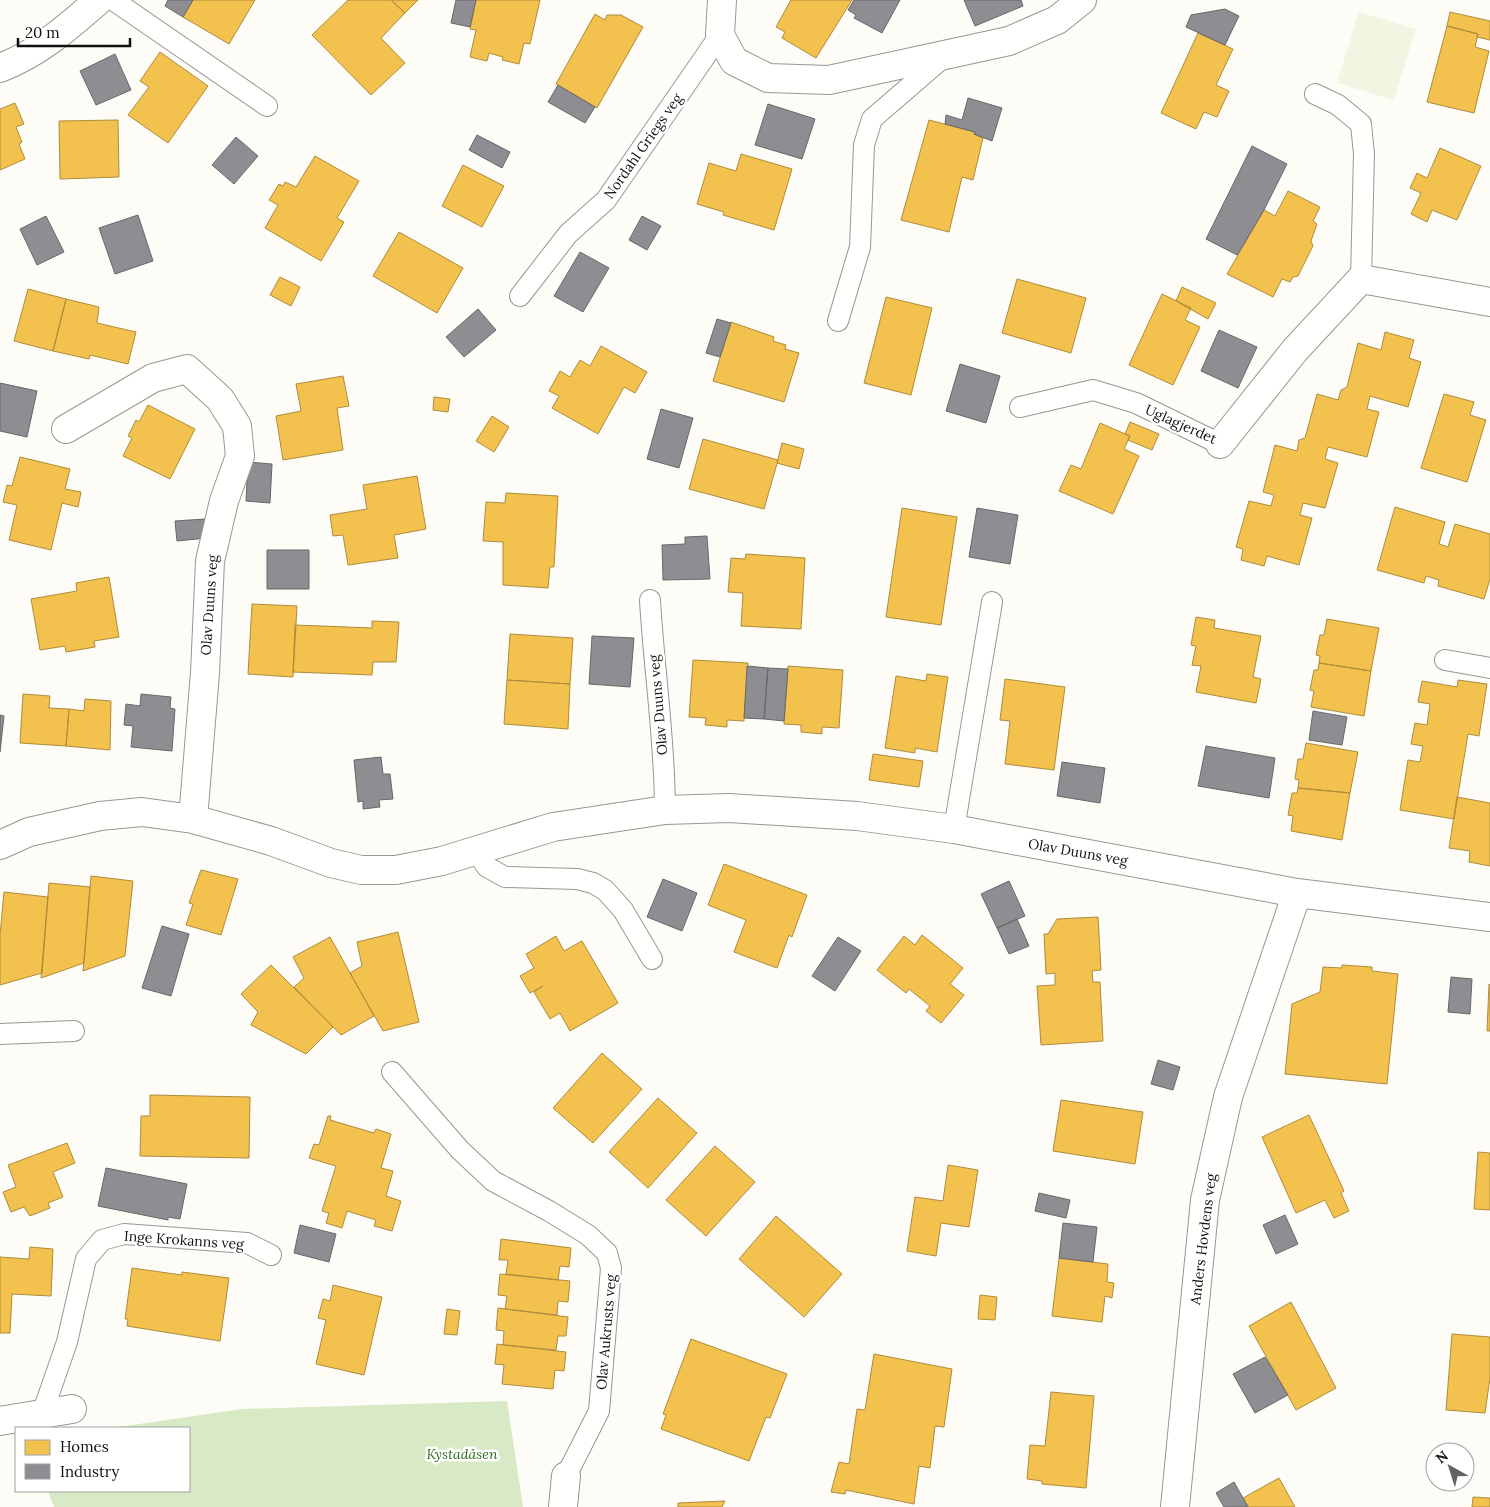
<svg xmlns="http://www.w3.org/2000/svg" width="1490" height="1507" font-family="Lora,serif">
	<rect width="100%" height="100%" fill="#fdfcf7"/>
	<path fill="#d8eac5" d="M507 1401 523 1507H54L48 1491H189V1428H112L242 1409Z"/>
	<path fill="#f0f6e1" d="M1359 12 1416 29 1394 100 1337 83Z"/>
	<path fill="#f2c14e" stroke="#ae8c3c" d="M193 0H255L229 44 183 17Z
		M348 0H391L405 13 381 38 405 63 371 95 312 35Z
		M391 0H418L405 13Z
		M476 0H540L530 44 524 43 519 64 502 60 503 57 489 53 487 61 470 57 476 30 470 29Z
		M791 0H852L816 58 782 38 785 32 776 27Z
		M1450 12 1490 21V40L1477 37 1478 34 1447 26Z
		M595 14 605 20 607 15H621L643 27 597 108 556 84Z
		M1447 26 1478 34 1475 47 1489 51 1474 113 1427 102Z
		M1198 33 1233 49 1216 85 1229 91 1217 117 1204 112 1196 129 1161 113Z
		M160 52 208 86 168 143 128 115 149 87 140 81Z
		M15 103 24 124 16 127 22 142 19 144 25 159 0 170V109Z
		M118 120 119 177 60 179 59 121Z
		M929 120 975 132 974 134 983 138 973 180 962 177 949 232 901 220Z
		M1440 148 1481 166 1457 220 1432 210 1427 222 1411 214 1421 193 1410 188 1417 173 1427 178Z
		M741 154 792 169 774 230 723 215 724 212 697 204 709 163 736 171Z
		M315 156 359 181 337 218 344 222 321 261 265 228 278 205 269 200 279 184 283 186 285 182 296 187Z
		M463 165 504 186 482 227 442 206Z
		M1288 191 1320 207 1313 221 1317 224 1311 241 1313 246 1298 276 1293 277 1290 282 1282 279 1273 297 1227 274 1264 210 1275 216Z
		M399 232 463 268 437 313 373 276Z
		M280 277 300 287 291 306 270 295Z
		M1017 279 1086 298 1071 353 1002 333Z
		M1182 287 1216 303 1208 319 1176 301Z
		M28 289 66 299 53 351 14 341Z
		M1162 294 1191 308 1185 320 1200 327 1173 385 1129 365Z
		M886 297 932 308 911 395 864 383Z
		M66 299 99 307 97 323 136 332 128 364 90 355 89 359 53 351Z
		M731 322 774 337 773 341 786 345 785 349 799 353 784 402 713 381Z
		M1385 332 1414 340 1409 358 1421 362 1408 407 1370 396 1367 409 1379 412 1367 457 1328 447 1325 459 1338 463 1325 508 1303 503 1300 515 1312 518 1299 565 1267 556 1264 566 1241 560 1243 549 1236 547 1249 501 1271 506 1274 495 1263 492 1275 445 1297 451 1299 440 1305 438 1317 394 1338 400 1341 390 1347 387 1358 343 1381 350Z
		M601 346 647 372 635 393 624 387 598 434 552 408 559 396 549 391 560 371 570 377 580 360 590 366Z
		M343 376 349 406 337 408 343 450 283 460 276 416 301 411 296 384Z
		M1444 394 1474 402 1470 415 1486 420 1467 482 1421 468Z
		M434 397 450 399 448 412 433 410Z
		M148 405 195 429 170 479 123 456 132 438 128 436 136 420 139 422Z
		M492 416 509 427 494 452 476 441Z
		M1130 422 1159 434 1152 450 1128 440 1130 436 1125 434Z
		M1100 423 1130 436 1124 449 1139 456 1113 514 1059 491 1071 465 1081 469Z
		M703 439 778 460 764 509 689 489Z
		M782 443 804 449 799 469 777 463Z
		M20 457 70 469 65 489 81 492 78 507 62 503 51 550 9 540 17 505 3 502 7 485 12 486Z
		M417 476 426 529 394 535 398 558 348 565 343 535 333 536 330 515 367 509 363 485Z
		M506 493 558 496 554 567H550L548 588 503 585V542L483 541 486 502 505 503Z
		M1395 507 1445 522 1439 544 1448 547 1455 524 1490 534V579L1484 599 1438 586 1439 580 1426 576 1424 583 1377 570Z
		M902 508 957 517 941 625 886 617Z
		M746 554 805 558 801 629 741 626 743 593 728 592 731 558 745 559Z
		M109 577 119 637 94 641 95 647 66 652 65 646 40 650 31 599 77 591 76 583Z
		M252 604 297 606 293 677 248 674Z
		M1196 617 1215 620 1214 628 1261 636 1253 677 1261 679 1256 703 1196 692 1201 666 1192 665 1196 646 1191 645Z
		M1327 619 1379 628 1371 671 1319 663 1320 656 1316 655 1320 635H1324Z
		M372 621 399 622 396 662H373L372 675 293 672 295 625 372 628Z
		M510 634 573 638 570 684 507 680Z
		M693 660 748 663 744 721 727 720V727L705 725 706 718 689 717Z
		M1319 663 1371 671 1364 716 1311 707 1314 691 1310 690 1314 670H1318Z
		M788 666 843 670 839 728 822 727V734L801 732V725L784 724Z
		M927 674 948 677 937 752 915 748V753L885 748 896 676 926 681Z
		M1005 679 1065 687 1054 770 1005 764 1010 721 1000 720Z
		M507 680 570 684 568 729 504 724Z
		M1458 680 1487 684 1479 736 1468 734 1454 819 1400 810 1408 760 1420 762 1423 746 1411 744 1415 723 1427 725 1430 704 1418 702 1422 681 1457 687Z
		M23 694 50 696 49 708 69 709 66 746 20 743Z
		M85 699 111 701 110 750 66 746 69 709 84 711Z
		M1306 743 1358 752 1350 793 1298 788 1299 780 1295 779 1298 759H1303Z
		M873 754 923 761 919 787 869 780Z
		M1298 788 1350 793 1342 840 1291 831 1293 816 1288 815 1292 793H1297Z
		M1457 797 1490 803V866L1469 862 1470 851 1449 848Z
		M724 864 807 895 792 937 789 935 777 968 734 952 746 920 708 905Z
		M201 870 238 879 221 935 186 925 193 904 189 903Z
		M91 876 133 881 125 956 83 971Z
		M49 883 90 887 84 963 41 978Z
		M4 892 48 897 42 973 0 985V935Z
		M1098 917 1101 970 1092 971 1093 982H1100L1103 1041 1041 1045 1037 986 1055 985V973L1046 974 1044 934H1048L1057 919Z
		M398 932 419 1022 383 1031 350 973 362 966 357 942Z
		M922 935 963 968 950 984 964 995 941 1023 926 1011 930 1006 909 989 906 993 877 970 904 936 915 945Z
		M556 936 564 951 582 941 618 1003 570 1031 560 1013 550 1019 534 992 543 986 530 993 520 976 534 968 526 954Z
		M330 937 374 1016 341 1035 294 987 304 978 293 957Z
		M271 965 333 1027 306 1054 251 1025 258 1012 241 994Z
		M1342 965 1372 967V971L1398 974 1387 1084 1285 1074 1292 1004 1320 992 1323 967 1342 968Z
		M1489 984 1490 985V1031H1487Z
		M602 1053 642 1089 593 1143 553 1108Z
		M150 1095 250 1097 249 1158 140 1156 141 1116H150Z
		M658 1098 697 1133 648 1188 609 1152Z
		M1061 1100 1143 1112 1135 1164 1053 1151Z
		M1309 1115 1344 1191 1341 1193 1349 1211 1334 1218 1325 1200 1296 1213 1262 1137Z
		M328 1116H331L330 1120 374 1133 376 1129 391 1134 381 1168 393 1171 386 1196 401 1201 392 1231 374 1226 376 1220 347 1211 342 1228 326 1223 329 1213 322 1211 336 1166 309 1158 314 1144 319 1145Z
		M67 1143 75 1163 53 1172 63 1197 48 1203 50 1208 30 1216 24 1207 11 1212 3 1192 16 1187 8 1165Z
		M715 1146 755 1182 706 1236 666 1200Z
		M1478 1152 1490 1153V1210L1474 1209Z
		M948 1165 978 1170 969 1227 941 1223 936 1256 907 1251 915 1197 943 1201Z
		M776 1216 842 1274 804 1317 739 1259Z
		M501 1239 571 1248 569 1267 560 1266 558 1280 506 1274 508 1260H499Z
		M30 1247 53 1249 51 1296 12 1294 10 1333H0V1257L29 1259Z
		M1059 1258 1108 1264 1107 1282 1114 1283 1112 1298 1105 1296 1102 1322 1052 1316Z
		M132 1268 182 1275V1272L229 1278 220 1341 127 1326 128 1319H125Z
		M500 1274 570 1281 568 1302 558 1301 557 1315 505 1309 507 1296 498 1295Z
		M333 1285 382 1297 364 1375 316 1364 326 1320 318 1318 323 1299 330 1301Z
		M980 1295 997 1297 995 1320 978 1319Z
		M1291 1302 1336 1388 1296 1410 1249 1326Z
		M498 1308 568 1317 566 1336H558L556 1350 503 1345 504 1331 496 1330Z
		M447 1309 460 1311 457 1335 444 1334Z
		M1452 1334 1490 1337V1378L1485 1413 1446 1410Z
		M691 1339 787 1374 770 1418 766 1417 749 1461 661 1429 666 1415 663 1414Z
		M497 1344 566 1352 564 1371 555 1370 553 1389 502 1384 504 1365 495 1364Z
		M874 1354 952 1369 944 1427 935 1426 930 1468 919 1466 914 1504 846 1490 845 1494 831 1492 839 1462 849 1464 857 1409 865 1410Z
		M1051 1392 1094 1396 1086 1488 1042 1484V1481L1027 1479 1030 1445 1045 1446Z
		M1279 1478 1295 1507H1248L1243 1498Z
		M1473 1497 1490 1498V1507H1472Z
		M725 1501 722 1507H678V1503Z"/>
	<path fill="#8d8d92" stroke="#68686b" d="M168 0H193L183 17 165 6Z
		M456 0H476L470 27 451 23Z
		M854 0H900L882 33 854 18 856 15 848 10Z
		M964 0H1021L1023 6 975 26Z
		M1225 9 1239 16 1225 45 1186 27 1191 15Z
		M115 54 131 90 96 105 80 71Z
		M558 85 595 107 585 123 548 102Z
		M968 98 1002 108 992 141 974 134 975 132 945 124 946 115 962 120Z
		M768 104 815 119 802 159 755 145Z
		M477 135 510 152 502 168 469 150Z
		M236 137 258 156 234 184 212 165Z
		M1252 146 1287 164 1264 210 1237 255 1206 239Z
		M138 215 153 261 115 274 99 228Z
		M46 216 64 252 37 265 20 229Z
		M642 216 661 226 647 250 629 240Z
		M580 252 609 268 583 312 554 296Z
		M478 309 496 330 464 357 446 337Z
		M717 319 731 323 720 357 706 353Z
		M1219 330 1257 347 1238 388 1201 371Z
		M960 364 1000 376 986 423 946 411Z
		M0 383 37 391 27 437 0 431Z
		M661 409 693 418 679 468 647 459Z
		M248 462 272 464 270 503 246 501Z
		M977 508 1018 515 1010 564 969 557Z
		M205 519 207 538 177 541 175 521Z
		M707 536 710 579 663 580 662 545 685 544V537Z
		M267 550H309V589H267Z
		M592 636 634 638 630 687 589 684Z
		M747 666 768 668 764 719 744 718Z
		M768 668 788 669 784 721 764 719Z
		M141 694 171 697 170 708 175 709 172 751 131 747 133 726 124 725 126 704 140 706Z
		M1313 711 1347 717 1342 745 1309 740Z
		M0 715 4 716 0 752Z
		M1206 746 1275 758 1269 798 1198 786Z
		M381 757 383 774H390L393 799 379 800 380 807 363 809V801L358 802 354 760Z
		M1062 762 1105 768 1100 803 1057 796Z
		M663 879 697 893 682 931 647 917Z
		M1009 881 1025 916 997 928 981 894Z
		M1017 919 1029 946 1009 954 997 928Z
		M162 926 189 934 171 996 142 988Z
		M838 937 861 951 835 991 812 976Z
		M1451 977 1472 979 1470 1014 1448 1012Z
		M1158 1060 1180 1067 1173 1090 1151 1084Z
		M106 1168 187 1184 180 1219 168 1217V1220L98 1206Z
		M1039 1193 1070 1200 1066 1218 1035 1211Z
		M1285 1215 1298 1244 1276 1254 1263 1225Z
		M1063 1223 1097 1227 1093 1262 1059 1258Z
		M300 1225 336 1234 329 1262 294 1253Z
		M1265 1357 1288 1395 1255 1413 1233 1374Z
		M1234 1482 1243 1498 1248 1507H1224L1216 1493Z"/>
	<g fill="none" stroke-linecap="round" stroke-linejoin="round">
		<defs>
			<path id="lane" d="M113 0 267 106
				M1315 94 1338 105 1361 124 1364 154 1361 279
				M520 296 568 234 606 200 720 35
				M838 321 860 247 864 145 872 119 945 56
				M1020 407 1093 390 1136 403 1220 444
				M650 600C654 670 665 740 665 810
				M1445 660 1490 668
				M954 829 992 602
				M476 851 487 867 505 877 577 879 593 883 605 890 623 910 652 959
				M0 1034 74 1031
				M392 1072 460 1150 493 1181 549 1211 588 1235 607 1253 611 1268 599 1411 566 1476
				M42 1414 67 1342 86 1259 102 1240 124 1234 247 1243 271 1255"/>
			<path id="street" d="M722 0 720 35 734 61 768 78 829 80 1009 41 1057 20 1082 0
				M0 68C39 53 68 27 99 0
				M66 429 153 378 187 369 220 399 237 426 240 456 224 501 210 561 205 673 193 819
				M1220 444 1295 350 1361 279 1490 302
				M0 845 29 832 100 816 142 812 193 819 271 841 331 863 361 870H396L442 861 553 827 665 810 729 808 857 816 954 829 1297 893 1490 917
				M0 1421 72 1409
				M563 1507 566 1476
				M1175 1507 1205 1200 1228 1097 1297 893"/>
		</defs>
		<use href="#lane" stroke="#979795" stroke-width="22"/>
		<use href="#street" stroke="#979795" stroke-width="30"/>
		<use href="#lane" stroke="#fffffe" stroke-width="20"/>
		<use href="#street" stroke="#fffffe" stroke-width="28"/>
	</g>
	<g text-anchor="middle" stroke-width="5" stroke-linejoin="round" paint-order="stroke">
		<g font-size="14" fill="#111" stroke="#fff">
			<text transform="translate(643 146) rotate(-55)" y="5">Nordahl Griegs veg</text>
			<text transform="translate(1181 424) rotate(24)" y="5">Uglagjerdet</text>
			<text transform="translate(209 605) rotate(-86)" y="5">Olav Duuns veg</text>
			<text transform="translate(658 705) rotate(-95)" y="5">Olav Duuns veg</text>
			<text transform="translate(1078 852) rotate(10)" y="5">Olav Duuns veg</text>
			<text transform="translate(1203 1239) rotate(-83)" y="5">Anders Hovdens veg</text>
			<text transform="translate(184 1240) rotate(4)" y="5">Inge Krokanns veg</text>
			<text transform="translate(606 1332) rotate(-85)" y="5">Olav Aukrusts veg</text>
		</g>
		<g font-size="14" font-style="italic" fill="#2f6b1f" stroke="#fff">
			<text x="462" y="1459">Kystadåsen</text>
		</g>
	</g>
	<rect x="15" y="1427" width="175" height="65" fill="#ffffff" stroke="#a0a0a0"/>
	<rect x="25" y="1440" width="25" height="15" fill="#f2c14e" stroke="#a0a0a0"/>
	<text x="60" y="1452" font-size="15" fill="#111111">Homes</text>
	<rect x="25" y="1464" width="25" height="15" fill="#8d8d92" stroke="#a0a0a0"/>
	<text x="60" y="1477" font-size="15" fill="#111111">Industry</text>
	<g transform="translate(1450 1467) rotate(321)"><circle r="24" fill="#ffffff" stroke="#a0a0a0"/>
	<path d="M0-4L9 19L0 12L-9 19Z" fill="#646362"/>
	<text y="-8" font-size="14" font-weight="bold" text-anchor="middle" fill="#111111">N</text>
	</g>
	<path d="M18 38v8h112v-8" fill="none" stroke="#111111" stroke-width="2.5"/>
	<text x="25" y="38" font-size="15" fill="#111111" stroke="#ffffff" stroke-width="4" paint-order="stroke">20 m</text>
</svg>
